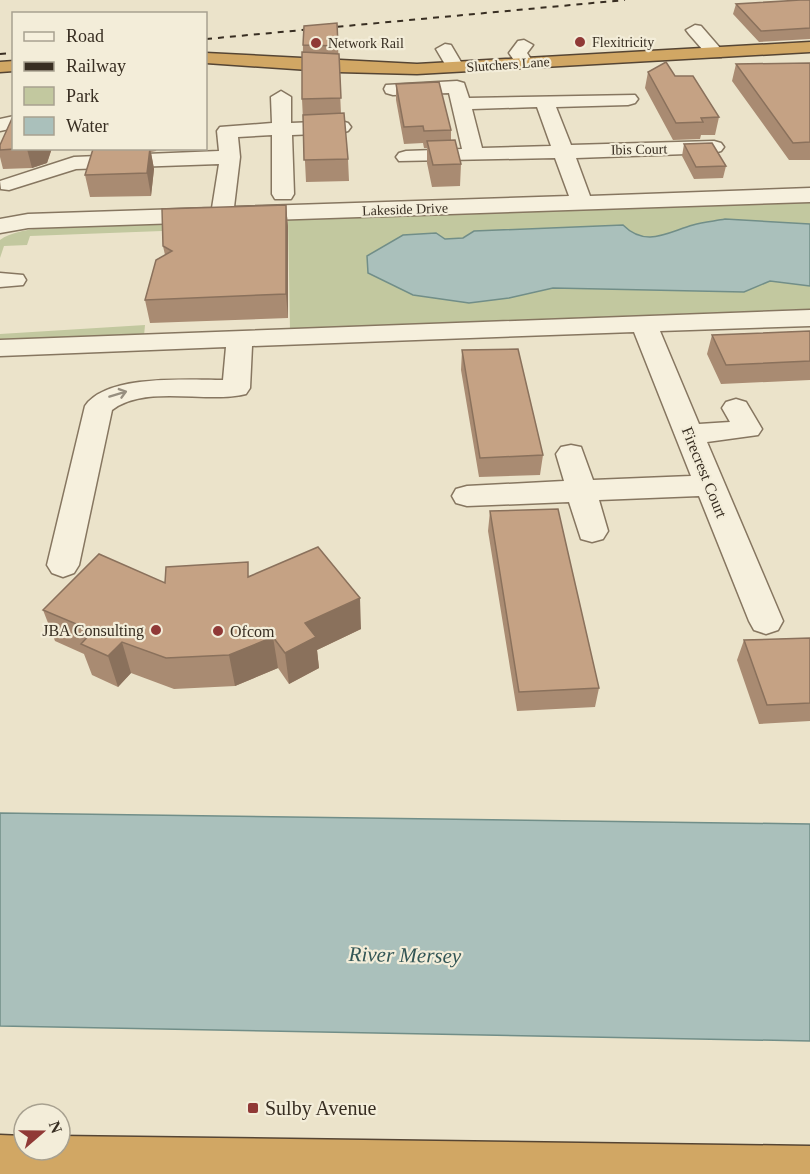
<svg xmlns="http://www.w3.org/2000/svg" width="810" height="1174" font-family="Georgia,serif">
	<rect width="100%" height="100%" fill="#ebe3ca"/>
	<path fill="#c2c89f" d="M810 200V309L290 329 288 218Z
		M167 224 162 231 30 236 27 245 4 246 0 258V240C27 220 130 225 167 224Z
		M145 325 144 336 0 342V334Z"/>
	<path fill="#aac0bb" stroke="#718e88" stroke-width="1.5" d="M725 219 810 224V286L770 281 744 292 553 288 509 298 469 303 413 295 368 273 367 256 403 235 436 233 445 239 463 238 474 231 623 225C646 248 668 232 693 225 703 222 715 221 725 219Z
		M0 813 810 824V1041L0 1026Z"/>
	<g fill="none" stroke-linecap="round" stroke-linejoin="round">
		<defs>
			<path id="minor" d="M695 25 701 26 721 49 724 53 721 57H709L689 34 686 30Z
				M524 40 533 45 527 53 533 62 524 67 518 66 509 53 518 41Z
				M445 44 451 45 464 67 461 71H449L436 49Z
				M457 81 464 83 469 98 635 95 638 99 635 103 628 105 556 107 571 145 714 141 721 143 724 147 721 151 714 153 576 158 590 196 810 188V202L28 228 0 233V219L28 214 212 208 219 164 76 169 9 190 1 189 0 181 74 157 219 151 217 131 220 127 272 123 271 97 281 91 291 97V123L341 121 348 123 351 127 348 131 341 133 292 135 294 194 291 199H275L272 194V135L238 137 240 157 234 207 569 196 555 158 399 161 396 157 399 153 406 151 462 149 449 93 393 95 386 93 384 89 386 85ZM537 107 551 146 482 148 472 109Z
				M14 116V128L0 131V119Z
				M0 273 23 275 26 280 23 285 0 287Z
				M810 310V326L660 331 699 424 730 422 722 408 726 402 736 399 746 402 762 429 758 435 707 442 783 621 778 630 766 634 754 630 749 621 699 496 599 500 608 531 603 539 592 542 581 539 569 502 467 506 456 503 452 496 456 489 467 486 564 481 556 454 561 447 571 445 581 447 593 480 691 476 634 332 252 346 250 388 246 394C207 404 145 384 112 410L79 565 74 573 63 577 52 573 47 565 85 406C107 374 188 380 223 380L226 347 0 356V340Z"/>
			<path id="highway" d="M810 42V52L417 74 338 72 206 63V53L417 64Z
				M14 61V71L0 72V62Z
				M0 1135 24 1136V1150H60V1136L810 1146V1174H0Z"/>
		</defs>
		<use href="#minor" stroke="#867660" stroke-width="3"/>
		<use href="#highway" stroke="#554534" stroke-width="3"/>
		<use href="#minor" fill="#f6f0dd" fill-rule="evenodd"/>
		<use href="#highway" fill="#d1a764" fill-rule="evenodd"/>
		<path stroke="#382e22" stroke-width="2" stroke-dasharray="6 6" stroke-linecap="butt" d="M206 39 625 0
			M0 54 14 53"/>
	</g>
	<path fill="#a98b72" d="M810 0V39L759 42 733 14 736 4Z
		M337 23 341 114 348 159 349 181 306 182 302 99 303 45Z
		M810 63V160H789L732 81 736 64Z
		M648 72 675 76 719 117 715 135H701L700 139 673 140 645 88Z
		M396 84 451 130V140L461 164 460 186 432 187 427 163V148H424L423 143 404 144 396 100Z
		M684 144 726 166 723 178 694 179 682 156Z
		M0 145 14 148H52L47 163 32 168 3 169 0 157Z
		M157 148 156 151 151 152 154 169 151 196 90 197 85 175 93 149Z
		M286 205 288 227V318L150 323 145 300 165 255 163 246Z
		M810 331V380L721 384 707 354 712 335Z
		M462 350 543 455 540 475 479 477 461 370Z
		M490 511 599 688 595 707 517 711 488 531Z
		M250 576 361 629 317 650 319 668 289 684 278 668 235 686 174 689 131 673 118 687 92 675 84 654 55 641 43 610 165 583Z
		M810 638V721L759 724 737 660 744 640Z"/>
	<path fill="#8a715c" d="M29 148H52L47 163 32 168 27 149Z
		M150 148 154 169 151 196 147 173Z
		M286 205 288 227V318L286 294Z
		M360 598 361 629 317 650 319 668 289 684 285 653 305 623Z
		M273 637 278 668 235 686 229 655Z
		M122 642 131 673 118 687 108 656Z"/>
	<path fill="#c5a284" stroke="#8a715c" stroke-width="1.5" d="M800 0H810V28L761 31 736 4Z
		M337 23 338 46 303 45 304 26Z
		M302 52 339 54 341 98 302 99Z
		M666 62 675 76H693L719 117 701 118 703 122 676 123 648 72Z
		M810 63V142L793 143 736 64Z
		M439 82 451 130 424 131 423 126 404 127 396 84Z
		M344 113 348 159 304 160 303 115Z
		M14 114V148H29L0 150V145Z
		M455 140 461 164 433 165 427 141Z
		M712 143 726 166 696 167 684 144Z
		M150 148 147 173 85 175 93 149Z
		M286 205V294L145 300 156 260 172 251 163 246 162 209Z
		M810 331V361L726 365 712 335Z
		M518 349 543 455 480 458 462 350Z
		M558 509 599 688 519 692 490 511Z
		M318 547 360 598 305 623 316 637 285 653 273 637 229 655 166 658 122 642 108 656 81 644 93 631 43 610 99 554 165 583 166 567 248 562V577Z
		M810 638V703L767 705 744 640Z"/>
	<defs><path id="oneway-shaft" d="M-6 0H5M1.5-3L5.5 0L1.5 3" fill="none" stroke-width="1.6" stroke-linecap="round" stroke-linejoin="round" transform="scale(1.5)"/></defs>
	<use stroke="#978f80" href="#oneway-shaft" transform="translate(118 394) rotate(-17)"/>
	<g fill="#903936" stroke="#f3edd9" stroke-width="2">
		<circle cx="580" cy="42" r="6"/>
		<circle cx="316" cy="43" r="6"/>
		<circle cx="156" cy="630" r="6"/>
		<circle cx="218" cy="631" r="6"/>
		<rect x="247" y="1102" width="12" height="12" rx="3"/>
	</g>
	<g text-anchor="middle" stroke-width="4.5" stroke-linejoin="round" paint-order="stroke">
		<g font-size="14" fill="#382e22" stroke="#f3edd9" text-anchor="start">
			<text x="592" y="47">Flexitricity</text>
			<text x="328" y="48">Network Rail</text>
		</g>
		<g font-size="14" fill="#382e22" stroke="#f3edd9">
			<text transform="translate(508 64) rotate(-4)" y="5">Slutchers Lane</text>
			<text transform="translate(639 149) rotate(-1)" y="5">Ibis Court</text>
			<text transform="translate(405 209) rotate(-2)" y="5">Lakeside Drive</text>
		</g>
		<g font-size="16" fill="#382e22" stroke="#f3edd9">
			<text transform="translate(705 472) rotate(68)" y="6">Firecrest Court</text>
		</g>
		<g font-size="16" fill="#382e22" stroke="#f3edd9" text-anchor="end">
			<text x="144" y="636">JBA Consulting</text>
			<text x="230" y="637" text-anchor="start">Ofcom</text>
		</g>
		<g font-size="20" fill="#382e22" stroke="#f3edd9" text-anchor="start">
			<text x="265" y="1115">Sulby Avenue</text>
		</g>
		<g font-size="21" font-style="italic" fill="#335656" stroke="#f3edd9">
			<text transform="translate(405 955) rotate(1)" y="7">River Mersey</text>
		</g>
	</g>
	<rect x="12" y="12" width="195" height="138" fill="#f3edd9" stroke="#a8a190" stroke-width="1.5"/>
	<rect x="24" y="32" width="30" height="9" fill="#f6f0dd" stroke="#a8a190" stroke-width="1.5"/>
	<text x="66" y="42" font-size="18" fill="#382e22">Road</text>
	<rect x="24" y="62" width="30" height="9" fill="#382e22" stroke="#a8a190" stroke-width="1.5"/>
	<text x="66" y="72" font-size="18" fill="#382e22">Railway</text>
	<rect x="24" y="87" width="30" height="18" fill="#c2c89f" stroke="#a8a190" stroke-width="1.5"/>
	<text x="66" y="102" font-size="18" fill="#382e22">Park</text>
	<rect x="24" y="117" width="30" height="18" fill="#aac0bb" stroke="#a8a190" stroke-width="1.5"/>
	<text x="66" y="132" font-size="18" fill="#382e22">Water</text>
	<g transform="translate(42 1132) rotate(70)"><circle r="28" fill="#f3edd9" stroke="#a8a190" stroke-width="1.5"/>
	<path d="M0-4.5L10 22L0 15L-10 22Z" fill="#903936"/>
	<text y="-9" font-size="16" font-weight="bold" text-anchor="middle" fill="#382e22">N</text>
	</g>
</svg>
